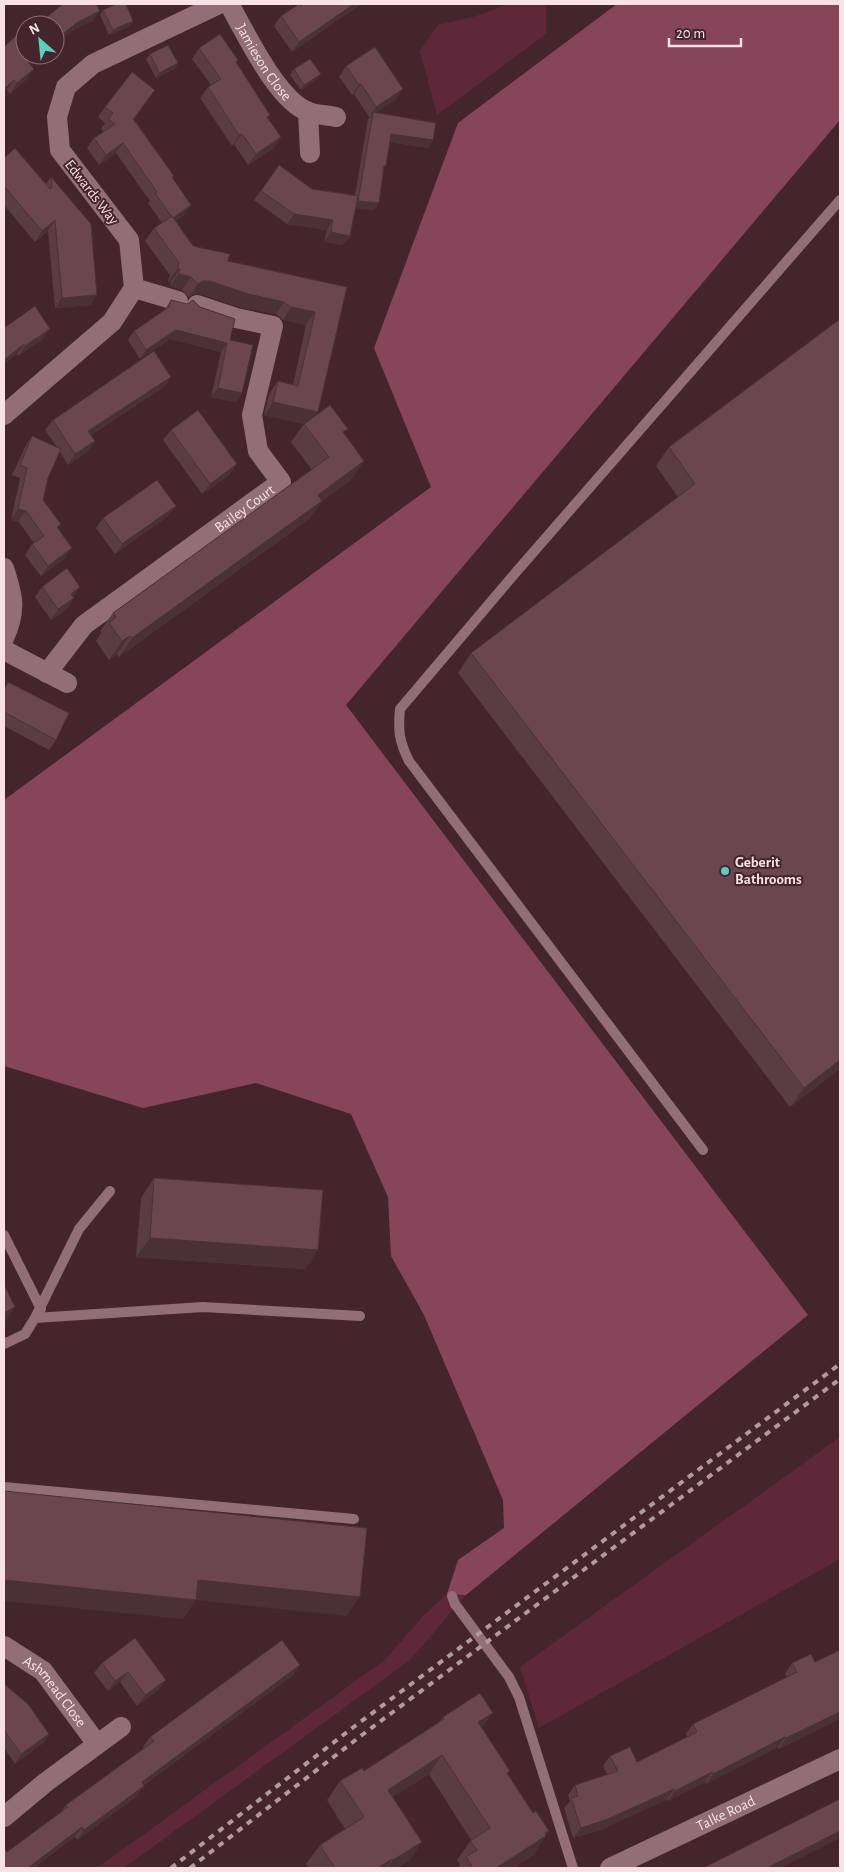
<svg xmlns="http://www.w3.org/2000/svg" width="844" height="1872" font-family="'Alegreya Sans',sans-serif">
	<rect width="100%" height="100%" fill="#44252e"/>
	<path fill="#5f273a" d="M507 4H546V34L437 115 420 51 438 25 480 15Z
		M840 1437V1559L539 1728 520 1667Z
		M447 1594 466 1595 410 1660 124 1868H97L386 1659 422 1617Z"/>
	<path fill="#87455b" d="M617 4H840V120L346 705 808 1315 466 1595 447 1594 458 1560 504 1528 503 1500 424 1315 391 1256 388 1197 351 1114 256 1083 143 1108 4 1066V800L431 487 374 348 458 123Z"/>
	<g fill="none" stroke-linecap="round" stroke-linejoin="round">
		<path stroke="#926e78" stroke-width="10" d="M703 1150 409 761C399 741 398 731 400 709L517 571 840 200
			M4 1235 41 1309
			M35 1318 203 1307 360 1316
			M4 1344 25 1334 35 1318 79 1229 110 1191
			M4 1487 354 1519
			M452 1596 455 1604 509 1677 519 1697 573 1868"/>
		<g stroke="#926e78" stroke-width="20">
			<path id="s1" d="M229 4C246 33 277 101 309 112 317 115 327 115 336 117"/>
			<path d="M308 112 310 153"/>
			<path d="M134 288 178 301"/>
			<path d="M4 415 112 322 134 288 129 240 60 150 57 117 66 87 93 64 219 4"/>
			<path d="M4 568C13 596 17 610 4 638"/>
			<path d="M4 650 67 683"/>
			<path id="s2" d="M47 673 84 625 281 482 258 451 252 415 273 326 236 318 197 305"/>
			<path id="s3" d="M4 1646 43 1671 97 1744"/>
			<path d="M4 1817 46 1782 121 1727"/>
			<path id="s4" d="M610 1868 840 1759"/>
		</g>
		<path stroke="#b39aa1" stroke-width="4" stroke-dasharray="6 6" stroke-linecap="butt" d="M171 1868 355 1726 840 1364
			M190 1868 362 1735 840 1379"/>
	</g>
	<path fill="#5a3c45" d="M361 4 292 52 274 26 281 16 300 6Z
		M103 10 133 21 130 26 109 35 100 15Z
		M4 47 31 65 27 79 10 94 7 90Z
		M199 48 238 60 236 63 268 118 274 148 248 165 234 144 232 146 200 98 208 87 211 85 192 59Z
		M150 54 178 63 174 69 156 78 146 59Z
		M346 66 396 99 376 113 428 148 390 142 374 210 355 208 343 245 324 242 327 230 287 224 254 200 279 165 312 189 355 195 368 119 370 117H369L354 94 352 95 339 77Z
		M294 69 321 74 317 79 301 90 290 75Z
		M148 100 134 119 174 176 172 178 184 215 176 221 193 246 228 261 347 287 315 416 344 434 351 480 322 501 309 519 119 657 117 654 109 660 96 641 101 633 100 631 113 613 312 470 291 442 304 424 264 415 269 394 278 381 293 385 306 325 283 320 276 314 239 307 201 294H194L189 297 182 290 170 286 171 282H168L170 275 145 241 154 228 162 223 148 203 150 201 116 153 99 165 87 148 94 138 104 132 101 129 105 123 98 117 105 107Z
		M4 158 46 184 51 177 97 295 90 305 55 308 48 231 35 242 4 205Z
		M171 300 230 340 242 393 236 402 211 397 221 352 170 339 140 359 128 340 134 331 164 311Z
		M840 319V1069L790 1107 458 673 471 653 678 497 656 466 669 447Z
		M4 328 43 339 18 356Z
		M171 377 164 387 91 435 95 441 88 451 68 465 60 452 48 478 43 500 58 528 65 558 41 576 25 555 32 544 34 543 18 521 11 520 20 478 12 475 25 447 32 436 57 447 45 430 53 420Z
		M171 430 230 474 202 494 163 440Z
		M168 516 115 554 96 528 103 518Z
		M42 587 73 597 67 609 51 620 35 597Z
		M8 682 56 740 49 750 4 726V689Z
		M154 1178 305 1269 136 1257 141 1198Z
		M840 1650V1719L779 1749 778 1747 706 1784 705 1782 668 1801 667 1799 601 1830 573 1838 564 1808 570 1801 568 1795 575 1785 607 1775 603 1766 610 1756 637 1762 687 1737 686 1734 693 1724 787 1677 785 1674 792 1663 815 1662Z
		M102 1663 166 1680 158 1690 137 1706 120 1682 108 1691 94 1673Z
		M300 1665 293 1675 144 1785 137 1796 77 1840 75 1837 7 1852 62 1811 66 1805 144 1748 143 1747 150 1737Z
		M4 1684 49 1734 43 1743 15 1764 4 1748Z
		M443 1717 482 1728 508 1774 533 1813 549 1831 533 1855 513 1868H458L460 1865 457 1860 471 1840 429 1774 393 1797 409 1861 397 1868H309L306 1864 320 1845 345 1829 327 1800 340 1781 364 1771 439 1722Z"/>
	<path fill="#4a3138" d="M354 4H361L292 52 299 42Z
		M100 11 93 21 70 32 55 45V40L78 22Z
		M133 21 130 26 109 35 113 30Z
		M37 55H42L21 72 28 62Z
		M178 63 174 69 156 78 159 73Z
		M34 69 27 79 10 94 17 83Z
		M321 74 317 79 301 90 304 85Z
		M14 80 7 90 4 93V89Z
		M361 84 354 94 352 95 359 85Z
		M403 89 396 99 373 115V112L369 117 376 107Z
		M242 134 234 144 232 146 239 135Z
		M391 134 433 140 428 148 386 141Z
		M281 137 274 148 248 165 256 154Z
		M123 143 116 153 99 165 106 155Z
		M358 201 379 203 374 210 353 208Z
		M191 205 184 215 166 228 173 218Z
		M294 214 333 220 327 230 287 224Z
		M55 220 48 231 35 242 42 231Z
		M331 232 350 236 343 245 324 242Z
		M177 269H180L171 282H168Z
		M179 274 191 277 182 290 170 286Z
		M203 281H210L284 302 276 314 239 307 201 294H194L189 297 198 284Z
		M97 295 90 305 55 308 62 298Z
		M291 307 315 312 306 325 283 320Z
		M50 329 43 339 18 356 25 346Z
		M176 330 227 343 221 352 170 339 140 359 146 350Z
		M24 344 17 354 4 364V360Z
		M171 377 164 387 81 441 88 431Z
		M218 388 242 393 236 402 211 397Z
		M273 402 318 412 309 425 264 415Z
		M95 441 88 451 68 465 75 454Z
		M364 461 351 480 322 501 309 519 119 657 132 638 318 495Z
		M237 464 230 474 202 494 210 484Z
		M176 506 168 516 115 554 122 544Z
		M18 509 26 511 18 521 11 520Z
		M72 548 65 558 41 576 48 566Z
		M80 587 73 597 71 594Z
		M74 598 67 609 51 620 58 609Z
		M130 636 117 654 109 660 122 641Z
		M840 1060V1069L790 1107 804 1088Z
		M150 1238 318 1250 305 1269 136 1257Z
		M15 1307 4 1324V1313Z
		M4 1580H198L360 1597 346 1616 196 1600 183 1619 4 1601Z
		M300 1665 293 1675 134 1792 142 1782Z
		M128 1672 120 1682 108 1691 115 1681Z
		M166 1680 158 1690 137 1706 145 1695Z
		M840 1712V1719L779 1749 786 1738Z
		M493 1713 479 1732 478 1722Z
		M49 1734 43 1743 15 1764 21 1754Z
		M785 1737 778 1747 706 1784 713 1774Z
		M442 1755 429 1774 375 1809 388 1790Z
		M712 1772 705 1782 668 1801 675 1791Z
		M144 1786 137 1796 77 1840 84 1830Z
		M674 1789 667 1799 601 1830 573 1838 581 1828Z
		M82 1827 75 1837 34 1868H28Z
		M549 1831 544 1838 546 1836 533 1855 513 1868H496Z
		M840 1831V1838L780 1868H767Z
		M422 1842 409 1861 397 1868H387L393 1860Z
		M392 1859 386 1868H378Z"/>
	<path fill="#694650" stroke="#4a3138" d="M63 4H96L100 11 78 22 55 40V25H37Z
		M117 4H126L133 21 113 30 103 10Z
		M299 4 300 6 303 4H354L299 42 281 16Z
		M20 32 23 36 25 35V55H37L28 62 34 69 17 83 14 80 4 89V47Z
		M220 34 238 60 236 62 270 115 267 117 281 137 256 154 242 134 239 135 208 87 221 79 199 48Z
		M168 45 178 63 159 73 150 54Z
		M375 47 403 89 376 107 361 84 359 85 346 66Z
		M310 59 321 74 304 85 294 69Z
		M132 72 155 90 133 119 174 176 172 177 191 205 173 218 172 216H171L155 193 157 192 123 143 106 155 94 138 115 124 108 119 113 113 105 107Z
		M373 112 436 123 433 140 391 134 386 166H384L379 203 358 201Z
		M15 148 50 189 52 188 51 177 91 224 97 295 62 298 55 220 42 231 4 186V158Z
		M279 165 312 189 358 196 350 236 331 232 333 220 294 214 261 191Z
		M172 216 193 246 230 254 228 261 347 287 318 412 273 402 278 381 298 386 315 312 291 307 284 302 248 294 210 281H203L198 284 191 277 179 274 180 269H177L179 263 154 228Z
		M171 300 187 304 193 300 200 307 235 319 230 340 253 345 242 393 218 388 227 343 176 330 146 350 134 331 169 307Z
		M35 306 50 329 25 346 24 344 4 360V328Z
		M840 319V1060L804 1088 471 653 695 484 669 447Z
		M154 351 171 377 88 431 95 441 75 454 53 420Z
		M330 405 348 429 343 432 364 461 318 495 322 501 132 638 130 636 122 641 109 623 116 617 113 613 329 457 304 424Z
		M198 410 237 464 210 484 171 430Z
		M32 436 61 449 48 478 43 500 61 524 57 527 72 548 48 566 32 544 44 536 26 511 18 509 27 468 20 465Z
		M157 480 176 506 122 544 103 518Z
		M67 568 80 587 71 594 74 598 58 609 42 587Z
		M8 682 69 713 56 740 4 712V690Z
		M154 1178 323 1190 318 1250 150 1238Z
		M4 1284 15 1307 4 1313Z
		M4 1491 367 1528 360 1597 198 1580 196 1600 4 1580Z
		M135 1638 166 1680 145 1695 128 1672 115 1681 102 1663Z
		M282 1640 300 1665 142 1782 144 1786 84 1830 82 1827 28 1868H4V1848L7 1852 68 1807 66 1805 154 1741 150 1737Z
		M840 1650V1712L786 1738 785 1737 713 1774 712 1772 675 1791 674 1789 608 1819 581 1828 571 1798 578 1796 575 1785 618 1771 610 1756 630 1747 637 1762 697 1732 693 1724 797 1672 792 1663 811 1654 815 1662Z
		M4 1684 28 1704 49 1734 21 1754 4 1730Z
		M480 1693 493 1713 478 1722 510 1771 507 1773 533 1813 536 1811 549 1831 545 1833 546 1836 496 1868H473L466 1857 477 1850 470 1841 490 1828 442 1755 388 1790 422 1842 393 1860 392 1859 378 1868H335L320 1845 364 1817 340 1781 362 1768 364 1771 444 1719 443 1717Z
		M840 1799V1831L767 1868H703Z"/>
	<circle fill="#5cceba" stroke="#44252e" stroke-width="2" cx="725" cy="871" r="5"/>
	<g text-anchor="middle" stroke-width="4" stroke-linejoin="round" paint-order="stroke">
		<g font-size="15" fill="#f8e2e8" stroke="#44252e">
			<text dy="5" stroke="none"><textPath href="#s1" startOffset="68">Jamieson Close</textPath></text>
			<text transform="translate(92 192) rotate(52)" y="5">Edwards Way</text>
			<text dy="5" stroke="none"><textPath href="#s2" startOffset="259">Bailey Court</textPath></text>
			<text dy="5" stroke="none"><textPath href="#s3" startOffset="69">Ashmead Close</textPath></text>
			<text dy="5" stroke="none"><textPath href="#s4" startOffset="128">Talke Road</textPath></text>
		</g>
		<g font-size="15" font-weight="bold" fill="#f8e2e8" stroke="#44252e" text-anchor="start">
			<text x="735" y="867">Geberit<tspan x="735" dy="17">Bathrooms</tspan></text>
		</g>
	</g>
	<rect width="844" height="1872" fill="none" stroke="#f8e2e8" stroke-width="10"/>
	<g transform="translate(40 40) rotate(333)"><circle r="24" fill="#44252e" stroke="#8c7178"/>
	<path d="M0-4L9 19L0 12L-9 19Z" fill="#5cceba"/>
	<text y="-8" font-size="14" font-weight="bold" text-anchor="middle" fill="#f8e2e8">N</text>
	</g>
	<path d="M669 38v8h72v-8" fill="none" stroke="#f8e2e8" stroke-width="2.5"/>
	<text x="676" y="38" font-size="15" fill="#f8e2e8" stroke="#44252e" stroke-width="4" paint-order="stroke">20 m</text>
</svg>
